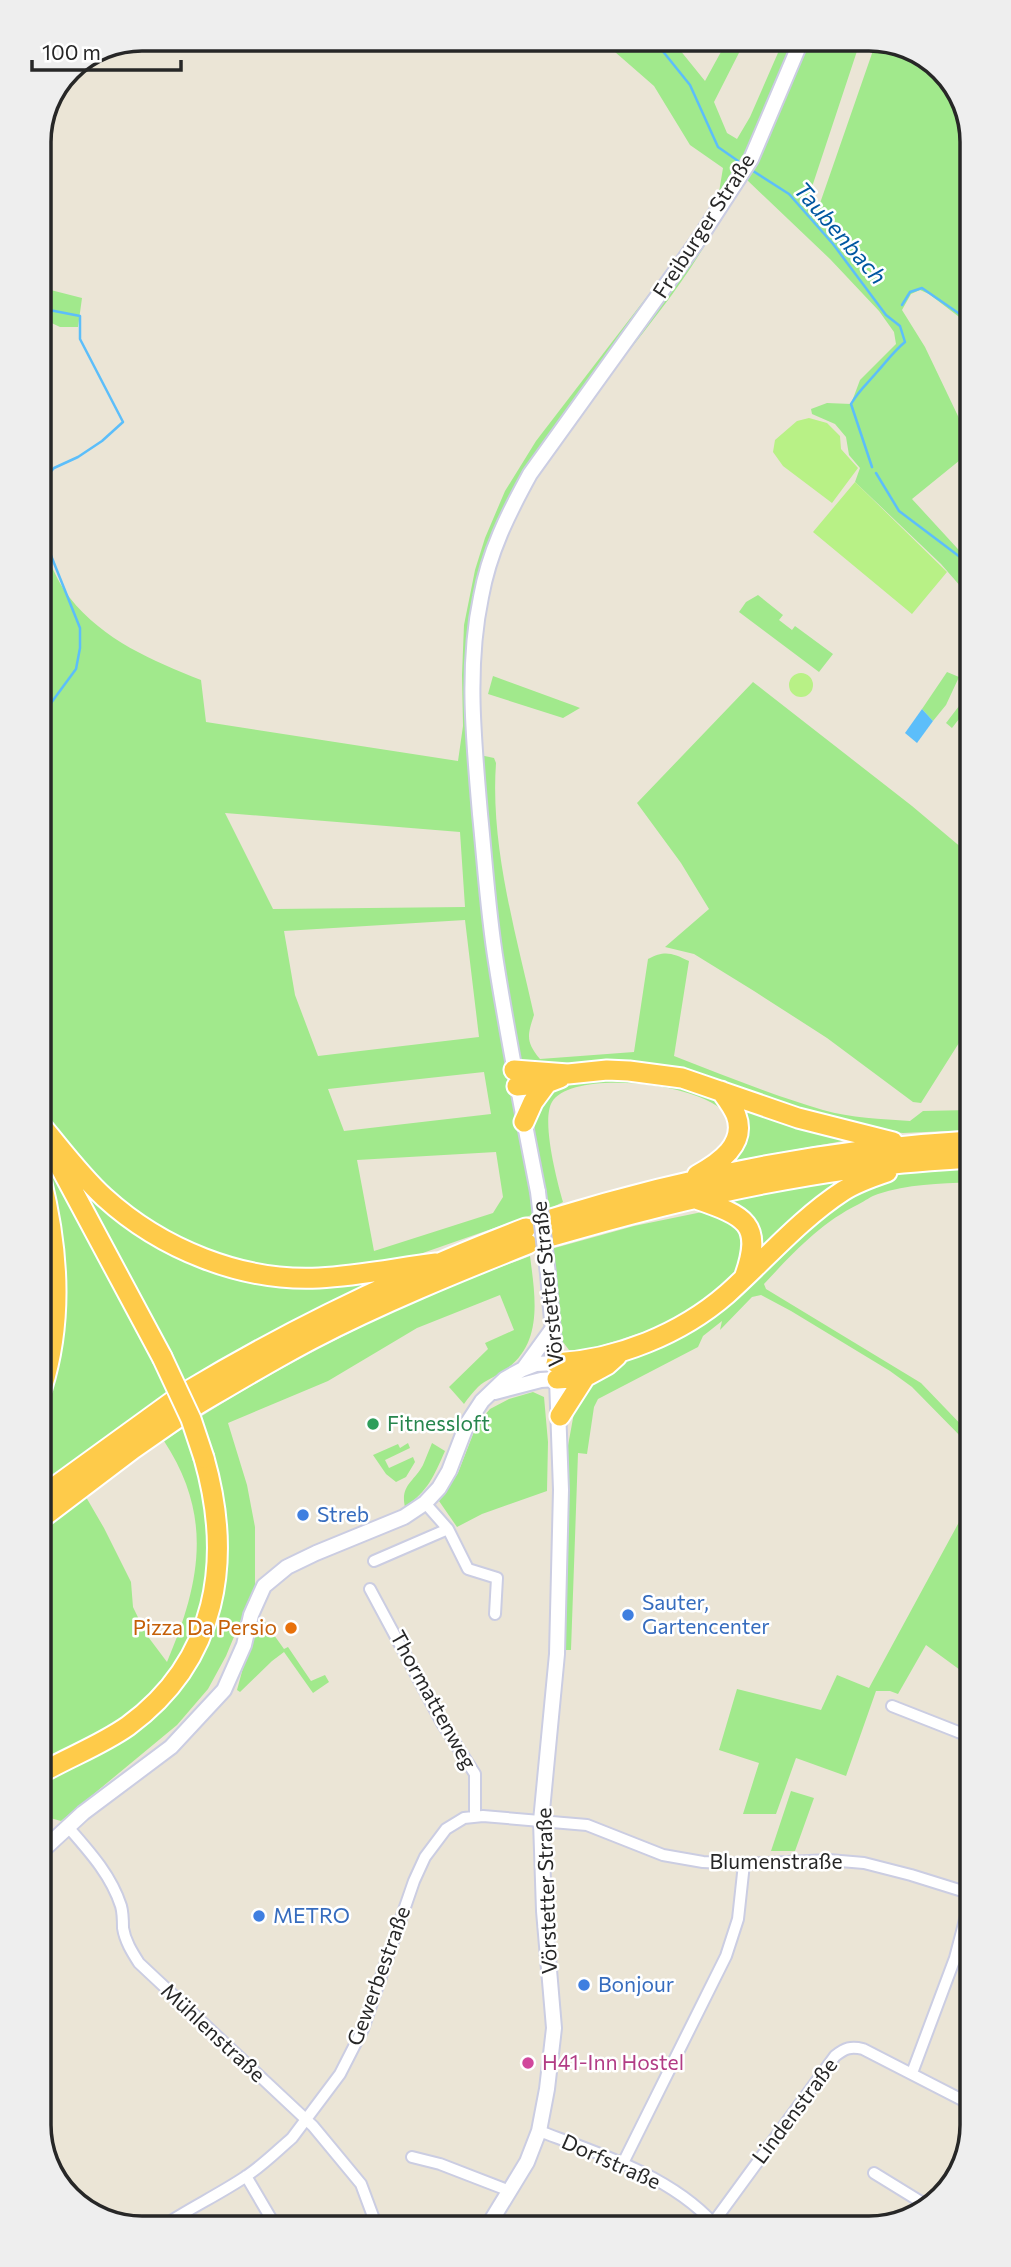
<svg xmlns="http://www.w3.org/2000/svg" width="1011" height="2267" font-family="Commissioner,sans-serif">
	<rect width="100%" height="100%" fill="#ebe5d6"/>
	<path fill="#a1e98c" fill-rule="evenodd" d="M585 39H671L705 81 728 39H746L714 102 727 133 737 139 750 117 784 39H861L808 199 818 209 877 39 932 60 967 108V323L929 294 920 290 911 294 902 310 925 347 968 437V460L965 456 912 499 968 560V595L941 564 855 482 860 468 849 455 846 437 835 424 812 414 811 409 827 403 851 404 860 380 896 344 894 332 879 311 830 259 746 179C719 222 693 268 662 308 598 394 518 473 490 580 475 637 479 696 480 755L494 758 496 763C490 846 516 934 534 1015 527 1036 526 1042 540 1059L634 1052 648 959C665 950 672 953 689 961L674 1056C723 1075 772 1095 823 1110 851 1118 881 1119 910 1121L923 1111 970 1110V1130L903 1133 873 1130 860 1138 698 1167 727 1142C728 1133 731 1124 727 1116 708 1083 572 1068 552 1102 541 1120 557 1181 563 1202L549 1209 397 1262 392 1276 42 1488 40 541C49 559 57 582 70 598 103 640 153 661 201 680L206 722 458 761 463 726 462 675 464 625 475 570 485 538 505 491 536 441 695 234 719 192 723 168 690 145 654 86 607 45ZM225 813 460 832 465 907 273 909ZM465 920 479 1037 318 1056 295 995 284 931ZM484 1072 491 1114 344 1131 328 1089ZM496 1152 503 1197 493 1213 374 1251 357 1160Z
		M39 287 82 298 78 327H60L39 317Z
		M758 595 783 615 779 620 792 630 795 626 833 654 819 672 739 612 746 602Z
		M947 672 959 677 946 705 933 721 922 709Z
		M493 676 575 706 580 708 563 718 488 694Z
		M753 682 912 806 969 854V1027L921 1103 913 1102 827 1038 754 991 694 954 665 947 709 909 681 863 637 803Z
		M969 693V706L952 728 946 723Z
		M970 1165V1182C940 1184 907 1184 878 1194 871 1196 865 1201 859 1204 820 1223 793 1253 764 1284L766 1289 921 1383 971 1435V1447L912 1387 890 1371 791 1311 761 1295 752 1297 720 1330 722 1321 703 1336 698 1347 598 1399 594 1407 587 1454 578 1453 571 1650H564L568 1506 567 1451 576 1402 581 1391 621 1361 671 1335 844 1195 893 1175 920 1169Z
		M846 1177 843 1182 765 1249 760 1247 726 1201 727 1199Z
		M707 1211 723 1213 749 1238 737 1276 707 1302 653 1329 584 1351 569 1350 563 1342 551 1249 634 1226Z
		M530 1256C535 1296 544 1343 505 1370 497 1376 485 1380 478 1387 473 1392 468 1398 464 1404L449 1387 488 1349 485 1343 514 1330 500 1295 417 1328 328 1381 228 1423 247 1485 255 1527V1586L226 1656 208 1689 177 1725 61 1821 43 1816 42 1532 86 1497 104 1528 131 1582 133 1607 146 1634 167 1662C200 1584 214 1517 164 1441 249 1383 342 1334 436 1292 467 1279 499 1268 530 1256Z
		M533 1392 544 1397 548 1442 547 1491 482 1514 457 1527 439 1501 458 1473 477 1424 490 1409 509 1399Z
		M408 1443 410 1448 385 1460 389 1468 413 1457 415 1462 406 1477 396 1482 386 1474 373 1455 398 1444 400 1448Z
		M432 1443 445 1451C434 1476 428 1491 405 1507 400 1485 414 1482 423 1465 426 1458 429 1450 432 1443Z
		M971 1500V1678L926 1645 898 1694 890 1691H876L846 1776 796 1758 776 1814H743L759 1763 719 1750 737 1689 821 1710 837 1675 869 1688Z
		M256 1620 264 1621 284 1649 288 1647 311 1681 325 1675 329 1682 313 1693 284 1652 272 1661 240 1692 237 1690Z
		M791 1791 814 1798 795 1851H771Z"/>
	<path fill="#b8f186" d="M809 418 827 423 840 436 841 449 858 468 832 503 783 466 773 452 775 440 797 421Z
		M855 482 947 572 912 614 813 532Z
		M789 685a12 12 0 1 1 24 0a12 12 0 1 1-24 0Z"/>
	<path fill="#5cbefa" d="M922 709 933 721 917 743 905 733Z"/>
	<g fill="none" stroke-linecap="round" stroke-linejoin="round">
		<path stroke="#5cbefa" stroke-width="2.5" d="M653 39 690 85 718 147 741 163
			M750 169 789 194 833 244 886 315 900 326 905 342C894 351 887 361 877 372 867 384 859 390 851 404L872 467
			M902 305 910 292 922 288 967 319
			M39 308 80 316V339L123 422 102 441 78 457 54 468 40 484
			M876 473 899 511 968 563
			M40 528 80 628V648L76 669 40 718"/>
		<defs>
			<path id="minor" d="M425 1503 448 1529 468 1569 497 1578 495 1614
				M374 1561 448 1529
				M370 1589 442 1723 475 1774V1816
				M892 1706 971 1737
				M68 1827C89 1851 111 1875 121 1906 123 1913 123 1921 123 1928 125 1941 132 1952 139 1963L313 2126 361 2184 377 2227
				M912 2073 955 1958 972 1893
				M539 2131C598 2153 671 2176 714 2224
				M412 2157 440 2164 510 2191
				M623 2163 726 1956 738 1919 744 1864
				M874 2173 926 2205
				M246 2176 276 2227
				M713 2223 835 2056C845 2048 851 2046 863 2049L972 2105
				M160 2228C188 2209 218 2195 245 2177 262 2166 277 2151 292 2138L340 2074 363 2029 414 1881 425 1857 446 1829 464 1818 483 1816 587 1825 663 1855 703 1862 744 1864 829 1860 864 1863 911 1875 972 1894"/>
			<path id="tertiary" d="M538 1192C523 1115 508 1039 496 962 488 913 485 863 480 814 474 742 466 668 481 597 489 552 508 514 530 474L699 239 751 159 802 39
				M524 1368 553 1328
				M495 1392 541 1380 557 1379
				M43 1850 83 1813 171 1747 224 1690 244 1645 251 1615 264 1586 287 1567 316 1553 404 1517 425 1503 439 1488 449 1471 467 1424 482 1401 505 1379 523 1369 536 1364 556 1363
				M488 2226 527 2162 539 2131 547 2089 554 2028 544 1911 541 1821 557 1654 561 1490 557 1379 548 1274"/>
			<path id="trunk" d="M514 1070 568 1074 607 1070 629 1071 682 1078 798 1118 893 1142
				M517 1086 547 1083 560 1078
				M524 1122 533 1102 547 1083
				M41 1125C61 1149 81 1176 104 1197 161 1249 242 1282 319 1278 358 1276 397 1268 436 1263
				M50 1148 162 1357
				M697 1175C719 1163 747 1144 736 1115 733 1107 726 1098 721 1091
				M41 1179C58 1247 63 1321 42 1388
				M696 1199C745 1216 764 1223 744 1278
				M551 1219C687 1177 827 1149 970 1141
				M553 1236C651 1207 751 1183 852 1169 891 1163 931 1161 970 1158
				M556 1363C617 1360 681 1334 727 1294 765 1260 800 1219 843 1191 857 1182 872 1177 887 1172
				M557 1379 585 1377
				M188 1391C296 1326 408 1273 526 1228
				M195 1406C234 1383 272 1360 312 1339 382 1303 455 1273 528 1244
				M560 1416 585 1377 607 1365 617 1356
				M42 1496 173 1401
				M42 1518 133 1449 179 1417
				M43 1772C71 1756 101 1745 128 1726 218 1660 233 1560 204 1458"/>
		</defs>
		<use href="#minor" stroke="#cbcde2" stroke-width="14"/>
		<use href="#tertiary" stroke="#cbcde2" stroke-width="18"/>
		<use href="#trunk" stroke="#fff" stroke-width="23"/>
		<use href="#minor" stroke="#fff" stroke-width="10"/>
		<use href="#tertiary" stroke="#fff" stroke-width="14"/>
		<use href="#trunk" stroke="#fecb4a" stroke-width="19"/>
		<defs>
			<path id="tertiary-bridge" d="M538 1192 548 1274"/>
			<path id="trunk-bridge" d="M162 1357 191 1419 204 1458"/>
		</defs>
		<use href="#tertiary-bridge" stroke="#cbcde2" stroke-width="18" stroke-linecap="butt"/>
		<use href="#trunk-bridge" stroke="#fff" stroke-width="23" stroke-linecap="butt"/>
		<use href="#tertiary-bridge" stroke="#fff" stroke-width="14"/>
		<use href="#trunk-bridge" stroke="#fecb4a" stroke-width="19"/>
	</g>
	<circle fill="#2e9e5b" stroke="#fff" stroke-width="2.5" cx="373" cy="1424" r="7"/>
	<g fill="#3f7fe0" stroke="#fff" stroke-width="2.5">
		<circle cx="303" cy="1515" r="7"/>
		<circle cx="628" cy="1615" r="7"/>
		<circle cx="259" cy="1916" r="7"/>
		<circle cx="584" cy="1985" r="7"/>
	</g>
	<circle fill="#e8710a" stroke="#fff" stroke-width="2.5" cx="291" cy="1628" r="7"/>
	<circle fill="#d1479c" stroke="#fff" stroke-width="2.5" cx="528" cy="2063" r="7"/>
	<g text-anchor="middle" stroke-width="5" stroke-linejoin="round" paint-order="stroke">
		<g font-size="21" fill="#272727" stroke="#fff">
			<text transform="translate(704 226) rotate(-57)" y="7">Freiburger Straße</text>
			<text transform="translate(548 1284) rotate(-96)" y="7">Vörstetter Straße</text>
			<text transform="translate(433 1700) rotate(61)" y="7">Thormattenweg</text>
			<text x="776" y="1869">Blumenstraße</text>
			<text transform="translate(547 1891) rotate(-92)" y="7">Vörstetter Straße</text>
			<text transform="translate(379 1976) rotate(-70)" y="7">Gewerbestraße</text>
			<text transform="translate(213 2033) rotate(43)" y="7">Mühlenstraße</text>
			<text transform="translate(795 2111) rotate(-53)" y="7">Lindenstraße</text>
			<text transform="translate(611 2162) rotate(24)" y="7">Dorfstraße</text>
		</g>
		<g font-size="21" fill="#27864d" stroke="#fff" text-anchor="start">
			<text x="387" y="1431">Fitnessloft</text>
		</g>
		<g font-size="21" fill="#366cbe" stroke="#fff" text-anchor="start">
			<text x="317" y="1522">Streb</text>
			<text x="642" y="1610">Sauter,<tspan x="642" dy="24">Gartencenter</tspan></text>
			<text x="273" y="1923">METRO</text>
			<text x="598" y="1992">Bonjour</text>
		</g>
		<g font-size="21" fill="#c56008" stroke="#fff" text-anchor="end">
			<text x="277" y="1635">Pizza Da Persio</text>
		</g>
		<g font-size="21" fill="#b23c85" stroke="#fff" text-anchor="start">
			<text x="542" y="2070">H41-Inn Hostel</text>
		</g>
		<g font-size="23" font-style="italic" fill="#0058a1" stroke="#fff">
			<text transform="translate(840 233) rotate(49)" y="8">Taubenbach</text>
		</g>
	</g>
	<path d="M0 0H1011V2267H0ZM142 51H869A91 91 0 0 1 960 142V2125A91 91 0 0 1 869 2216H142A91 91 0 0 1 51 2125V142A91 91 0 0 1 142 51Z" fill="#eee" fill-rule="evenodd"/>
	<path fill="none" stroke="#272727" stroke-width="3.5" d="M142 51H869A91 91 0 0 1 960 142V2125A91 91 0 0 1 869 2216H142A91 91 0 0 1 51 2125V142A91 91 0 0 1 142 51Z"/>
	<path d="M32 60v10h149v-10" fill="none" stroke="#272727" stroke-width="3.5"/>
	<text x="42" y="60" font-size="21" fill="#272727" stroke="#ffffff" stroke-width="5" paint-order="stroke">100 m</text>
</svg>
